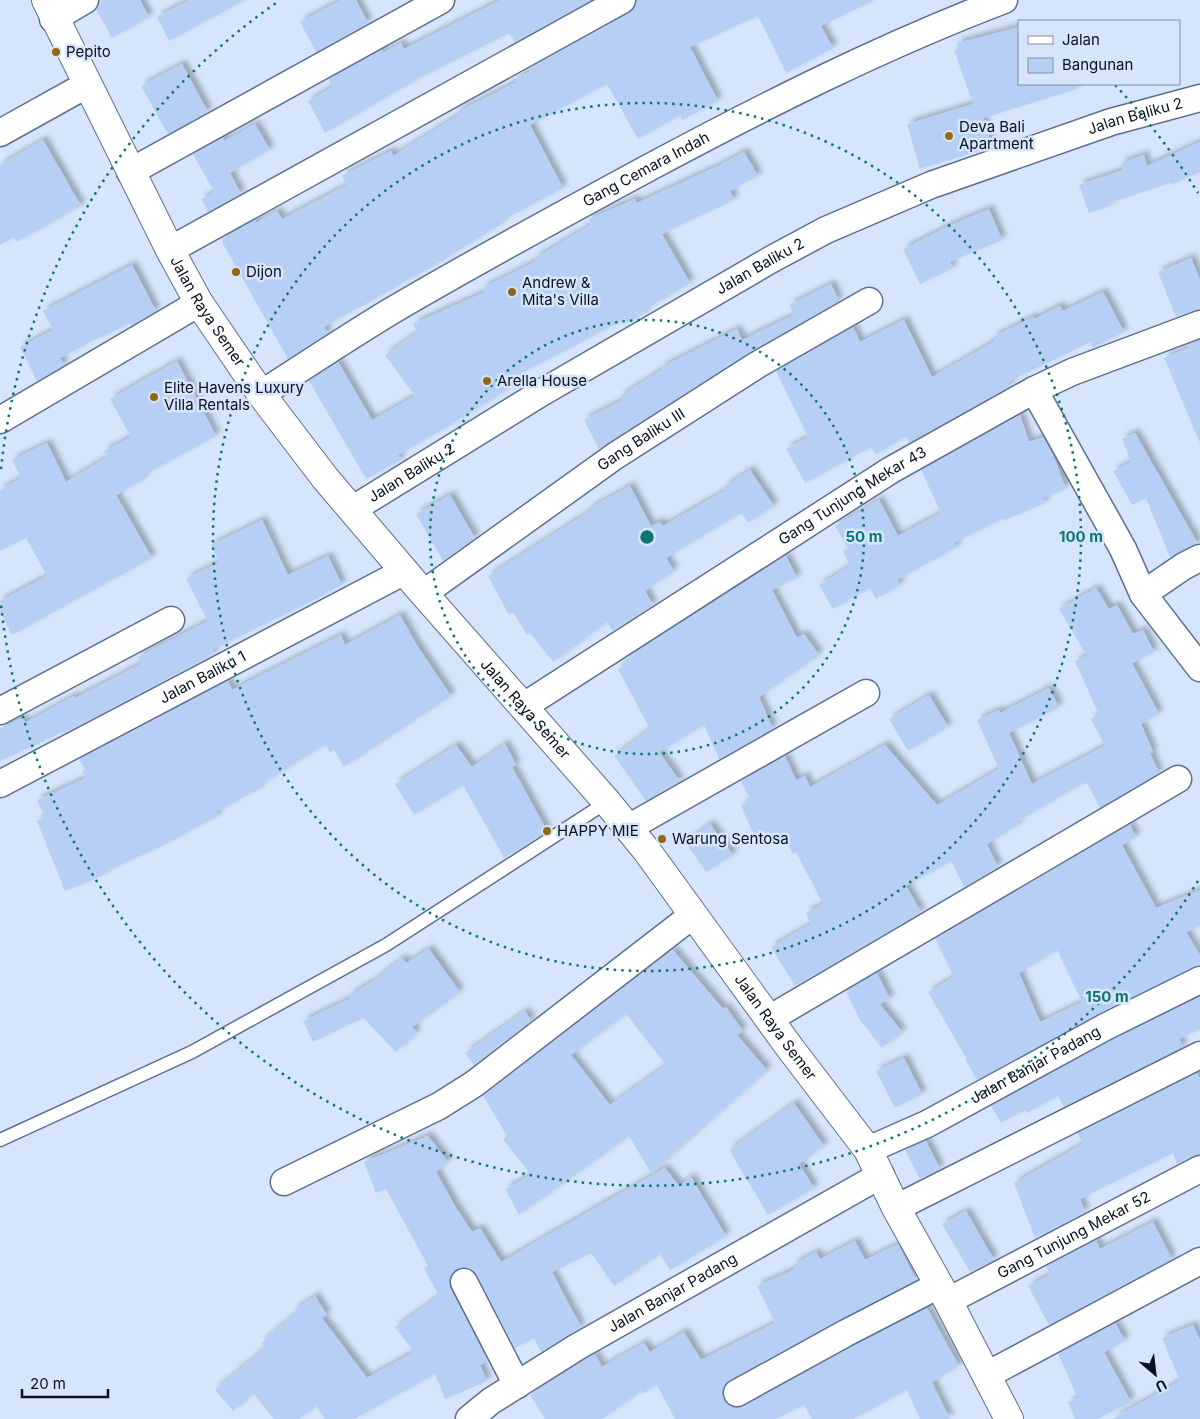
<svg xmlns="http://www.w3.org/2000/svg" width="1200" height="1419" font-family="Inter,sans-serif">
	<defs>
		<filter id="shadow"><feDropShadow dx="4.5" dy="-4.5" stdDeviation="2.5" flood-color="#0004"/></filter>
	</defs>
	<rect width="100%" height="100%" fill="#d6e5fc"/>
	<path fill="#b7cff5" fill-rule="evenodd" filter="url(#shadow)" d="M107 0H140L149 17 112 38 96 9 99 5Z
		M189 0H245L169 41 157 17Z
		M341 0H356L368 23 316 52 300 22Z
		M501 0H591L515 42 509 33 416 80 325 133 308 101 333 87 329 79 382 50 383 53 401 43 404 49Z
		M637 0H874L821 26 833 48 786 73 758 16 690 47 718 101 682 120 680 115 638 139 607 84 530 125 563 188 500 222 501 224 438 263 324 327 328 333 288 359 222 242H223L222 239 255 220 256 223 277 211 282 219 347 185 342 176 391 151 393 156 459 115 457 112 517 82 516 79 531 71 529 68 629 13 635 7Z
		M1019 27V84H1076L1077 89 983 118 992 147 920 169 907 124 973 104 954 50 958 49V43Z
		M182 64 208 112 168 134 141 86Z
		M255 124 270 150 230 173 241 194 208 212 201 199 214 192 193 154 223 138 224 141Z
		M43 140 81 206 17 242 14 237 0 245V165Z
		M1200 142V172L1171 185 1170 183 1109 203 1110 206 1089 213 1079 185 1123 170 1121 163 1144 155 1147 166Z
		M744 152 758 176 730 191 734 200 662 234 690 283 645 310 646 312 627 323 625 319 509 380 513 386 462 418 398 455 401 460 366 479 309 381 338 362 372 420 415 396 385 355 418 332 413 324 485 292 483 288 536 261 535 258 591 225 589 219 635 199 637 203 720 165Z
		M989 209 1002 240 950 262 953 268 920 284 903 249 953 224Z
		M1191 258 1200 280V309L1176 317 1158 272Z
		M132 265 156 311 131 326 130 323 102 337V336L60 358 64 365 37 381 20 347 53 330 43 311Z
		M831 284 839 301 750 352 599 449 584 420 623 400 620 396 663 369 662 367 737 329 742 340 794 315 789 305Z
		M1103 292 1124 332 1093 348 1090 342 1008 382 1010 386 909 443 906 436 876 455 871 447 805 483 786 449 808 437 776 371 853 327 860 342 904 320 932 377 995 341 993 337 1033 317 1034 319 1060 306 1063 311Z
		M1200 340V443L1164 358 1188 348 1187 345Z
		M177 361 216 436 143 476 144 479 116 495 152 558 12 635 0 612V601L47 576 26 538 0 551V490L21 478 12 460 47 443 66 482 107 457 104 451 131 437 110 399Z
		M1020 415 1029 442 1043 437 1053 455 1066 489 1043 498 1045 503 1005 520 1004 518 954 543 957 547 897 580 900 585 876 599 870 588 833 609 819 585 850 566 843 551 848 548 835 526 879 500 898 536 941 513 921 470Z
		M1135 433 1198 544 1170 557 1146 498 1132 505 1113 471 1131 462 1122 439Z
		M750 470 774 506 748 523 741 513 666 558 674 571 645 591 653 605 612 631 607 622 553 662 530 633 527 635 513 612 509 615 488 576 590 511 589 509 630 486 651 526 660 522 663 526 726 490 724 487Z
		M450 495 475 538 443 561 416 514Z
		M262 520 288 575 328 556 342 585 323 594 324 595 212 650 214 654 64 733 63 732 0 761V729L23 718 25 723 74 696 75 698 141 664 138 657 208 621 186 579 219 562 211 545Z
		M786 556 797 578 772 590 797 638 804 634 819 655 759 697 773 729 719 759 704 725 659 752 680 781 646 801 614 756 650 729 618 669 630 661 628 657Z
		M1096 588 1109 609 1117 605 1133 634 1143 630 1154 652 1132 663 1159 714 1141 724 1153 752 1150 753 1159 773 1100 808 1087 783 1082 784 1016 822 1018 825 987 844 998 867 964 887 951 861 906 886 921 912 795 986 771 947 811 924 806 913 823 904 796 852 793 854 783 837 770 842 767 836 757 842 741 806 750 800 741 781 785 756 796 780 805 776 810 787 885 745 937 805 999 769 977 720 999 710 1000 713 1049 688 1059 707 1009 733 1032 784 1105 746 1091 719 1099 715 1075 661 1087 656 1059 609Z
		M400 615 416 644 451 696 344 767 334 750 329 752 326 744 259 786 261 788 216 812 218 816 160 847 106 872 107 874 65 891 37 821 45 817 37 800 86 778 82 771 85 770 79 759 228 681 232 690 341 635 345 645Z
		M929 695 948 727 908 751 889 719Z
		M505 744 516 765 512 767 547 831 504 858 463 785 414 815 395 784 456 745 472 767Z
		M710 824 733 855 706 872 685 842Z
		M1130 825 1136 837 1122 845 1156 908 1200 890V926L1186 932 1200 955V965L1193 967 1098 1014 977 1080 965 1059 966 1058 928 992 954 977 935 939ZM1057 950 1082 1002 1040 1022 1019 973Z
		M429 949 460 992 412 1027 417 1032 396 1052 363 1018 313 1042 303 1021 351 998 349 995 372 982 402 958 406 963Z
		M673 950 723 1009 726 1007 743 1031 737 1035 767 1070 651 1173 629 1136 519 1215 505 1189 531 1175 503 1139 507 1136 483 1096 645 971 646 972ZM626 1014 666 1065 610 1105 571 1055Z
		M877 973 890 999 880 1004 902 1032 882 1048 860 1020 846 991Z
		M1200 997V1029L1179 1039 1183 1047 1064 1107 1058 1096 1027 1113 1025 1110 1001 1123 991 1106 1112 1040Z
		M525 1011 531 1021 474 1065 465 1053Z
		M904 1058 922 1094 895 1108 876 1071Z
		M1197 1073 1200 1079V1154L1193 1156 1177 1164 1173 1153 1080 1199 1085 1212 1035 1238 1014 1183 1083 1144 1077 1133Z
		M794 1103 824 1146 799 1164 814 1188 768 1215 729 1150Z
		M428 1136 448 1162 436 1172 455 1206 472 1232 480 1228 501 1262 665 1168 679 1186 691 1177 726 1236 670 1270 660 1254 614 1286 591 1253 552 1272 581 1327 541 1352 534 1338 515 1348 477 1275 472 1269 465 1267 457 1269 451 1274 449 1281 450 1288 488 1361 480 1365 487 1381 445 1399 435 1374 354 1419H325L316 1406 299 1419H274L253 1393 233 1411 215 1390 265 1348 261 1343 296 1313 294 1310 315 1296 327 1315 322 1318 367 1378 414 1352 395 1327 439 1296 424 1268 428 1266 386 1189 376 1193 364 1162Z
		M926 1141 940 1169 920 1179 905 1150Z
		M966 1211 994 1260 970 1272 942 1224Z
		M1153 1222 1172 1259 1049 1325 1028 1286 1050 1275 1046 1266 1096 1240 1100 1249Z
		M855 1241 865 1260 898 1244 916 1280 839 1320 730 1380 724 1386 722 1392 724 1400 730 1406 737 1408 744 1406 853 1346 927 1308 959 1366 932 1382 950 1419H920L907 1390 853 1419H812L804 1405 775 1419H675L657 1385 642 1394 641 1391 602 1419H545L530 1395 595 1354 602 1367 644 1343 650 1352 684 1332 701 1360 775 1323 757 1286 796 1269 793 1265 816 1252 820 1259Z
		M1115 1323 1125 1341 1104 1352 1131 1402 1097 1419H1075L1068 1402 1078 1398 1058 1354Z
		M1193 1325 1200 1340V1419H1112L1180 1381 1162 1338Z"/>
	<g fill="none" stroke-linecap="round" stroke-linejoin="round">
		<defs>
			<path id="service" d="M0 1140 192 1052 386 945 607 802"/>
			<g id="minor">
				<path d="M53 19 85 0"/>
				<path d="M0 133 88 84"/>
				<path d="M130 172 441 0"/>
				<path d="M170 250 622 0"/>
				<path d="M1034 390 1123 549 1143 594 1200 668"/>
				<path id="s1" d="M261 394C305 366 348 337 393 310 478 260 565 213 652 166 766 105 883 46 1004 0"/>
				<path d="M0 420 199 303"/>
				<path id="s2" d="M353 509 541 393 772 259 826 230 931 185 1111 122 1200 98"/>
				<path id="s3" d="M424 593 615 456 757 365 869 301"/>
				<path d="M1143 594 1184 566 1200 558"/>
				<path id="s4" d="M524 706 891 470 1034 390 1072 372 1200 324"/>
				<path d="M0 711 171 620"/>
				<path id="s5" d="M0 784 405 571"/>
				<path d="M628 828 866 693"/>
				<path d="M769 1019 1178 779"/>
				<path id="s6" d="M868 1150 927 1124 1105 1027 1200 980"/>
				<path d="M284 1182 439 1106 474 1084 693 915"/>
				<path d="M896 1208 1200 1055"/>
				<path d="M464 1282 517 1385"/>
				<path id="s7" d="M948 1301 1200 1169"/>
				<path d="M987 1375 1200 1261"/>
				<path d="M737 1393 846 1333 939 1285"/>
				<path id="s8" d="M469 1419 491 1401 577 1347 881 1175"/>
			</g>
			<g id="tertiary">
				<path id="s9" d="M46 0 170 250 199 303 261 394 325 478 417 586 607 802 647 851 790 1048 868 1150 896 1208 948 1301 1009 1419"/>
			</g>
		</defs>
		<use href="#service" stroke="#5a7092" stroke-width="15"/>
		<use href="#minor" stroke="#5a7092" stroke-width="29"/>
		<use href="#tertiary" stroke="#5a7092" stroke-width="30"/>
		<use href="#service" stroke="#fff" stroke-width="12"/>
		<use href="#minor" stroke="#fff" stroke-width="26"/>
		<use href="#tertiary" stroke="#fff" stroke-width="28"/>
	</g>
	<g fill="none" stroke="#0f766e" stroke-width="2.5" stroke-dasharray="2.5 5">
		<circle cx="647" cy="537" r="217"/>
		<circle cx="647" cy="537" r="434"/>
		<path d="M1198 881A650 650 0 0 1 1 605M1 469A650 650 0 0 1 279 1M1115 85A650 650 0 0 1 1198 193"/>
	</g>
	<g fill="#926812" stroke="#d6e5fc" stroke-width="2">
		<circle cx="56" cy="52" r="5"/>
		<circle cx="949" cy="136" r="5"/>
		<circle cx="236" cy="272" r="5"/>
		<circle cx="512" cy="292" r="5"/>
		<circle cx="487" cy="381" r="5"/>
		<circle cx="154" cy="397" r="5"/>
		<circle cx="547" cy="831" r="5"/>
		<circle cx="662" cy="839" r="5"/>
	</g>
	<g text-anchor="middle" stroke-width="5" stroke-linejoin="round" paint-order="stroke">
		<g font-size="15" fill="#09111e" stroke="#d6e5fc" text-anchor="start">
			<text x="66" y="57">Pepito</text>
			<text x="959" y="132">Deva Bali<tspan x="959" dy="17">Apartment</tspan></text>
			<text x="246" y="277">Dijon</text>
			<text x="522" y="288">Andrew &amp;<tspan x="522" dy="17">Mita's Villa</tspan></text>
			<text x="497" y="386">Arella House</text>
			<text x="164" y="393">Elite Havens Luxury<tspan x="164" dy="17">Villa Rentals</tspan></text>
			<text x="557" y="836">HAPPY MIE</text>
			<text x="672" y="844">Warung Sentosa</text>
		</g>
		<g font-size="15" fill="#09111e" stroke="#d6e5fc">
			<text dy="5" stroke="none"><textPath href="#s2" startOffset="879">Jalan Baliku 2</textPath></text>
			<text dy="5" stroke="none"><textPath href="#s1" startOffset="446">Gang Cemara Indah</textPath></text>
			<text dy="5" stroke="none"><textPath href="#s2" startOffset="474">Jalan Baliku 2</textPath></text>
			<text dy="5" stroke="none"><textPath href="#s9" startOffset="351">Jalan Raya Semer</textPath></text>
			<text dy="5" stroke="none"><textPath href="#s3" startOffset="266">Gang Baliku III</textPath></text>
			<text dy="5" stroke="none"><textPath href="#s2" startOffset="69">Jalan Baliku 2</textPath></text>
			<text dy="5" stroke="none"><textPath href="#s4" startOffset="390">Gang Tunjung Mekar 43</textPath></text>
			<text dy="5" stroke="none"><textPath href="#s5" startOffset="229">Jalan Baliku 1</textPath></text>
			<text dy="5" stroke="none"><textPath href="#s9" startOffset="861">Jalan Raya Semer</textPath></text>
			<text dy="5" stroke="none"><textPath href="#s9" startOffset="1266">Jalan Raya Semer</textPath></text>
			<text dy="5" stroke="none"><textPath href="#s6" startOffset="188">Jalan Banjar Padang</textPath></text>
			<text dy="5" stroke="none"><textPath href="#s7" startOffset="142">Gang Tunjung Mekar 52</textPath></text>
			<text dy="5" stroke="none"><textPath href="#s8" startOffset="240">Jalan Banjar Padang</textPath></text>
		</g>
	</g>
	<circle cx="647" cy="537" r="8" fill="#0f766e" stroke="#d6e5fc" stroke-width="2.5"/>
	<g font-size="15" text-anchor="middle" font-weight="bold" fill="#0f766e" stroke="#d6e5fc" stroke-width="5" stroke-linejoin="round" paint-order="stroke">
		<text x="864" y="542">50 m</text>
		<text x="1081" y="542">100 m</text>
		<text x="1107" y="1002">150 m</text>
	</g>
	<rect x="1018" y="20" width="162" height="65" fill="#d6e5fc" stroke="#8490a3"/>
	<rect x="1028" y="36" width="25" height="8" fill="#ffffff" stroke="#8490a3"/>
	<text x="1062" y="45" font-size="15" fill="#09111e">Jalan</text>
	<rect x="1028" y="58" width="25" height="15" fill="#b7cff5" stroke="#8490a3"/>
	<text x="1062" y="70" font-size="15" fill="#09111e">Bangunan</text>
	<g transform="translate(1155 1374) rotate(152)" stroke="#d6e5fc" stroke-width="4" paint-order="stroke">
	<path d="M0-4L9 19L0 12L-9 19Z" fill="#09111e"/>
	<text y="-8" font-size="14" font-weight="bold" text-anchor="middle" fill="#09111e">U</text>
	</g>
	<path d="M22 1389v8h86v-8" fill="none" stroke="#09111e" stroke-width="2.5"/>
	<text x="30" y="1389" font-size="15" fill="#09111e" stroke="#d6e5fc" stroke-width="4" paint-order="stroke">20 m</text>
</svg>
